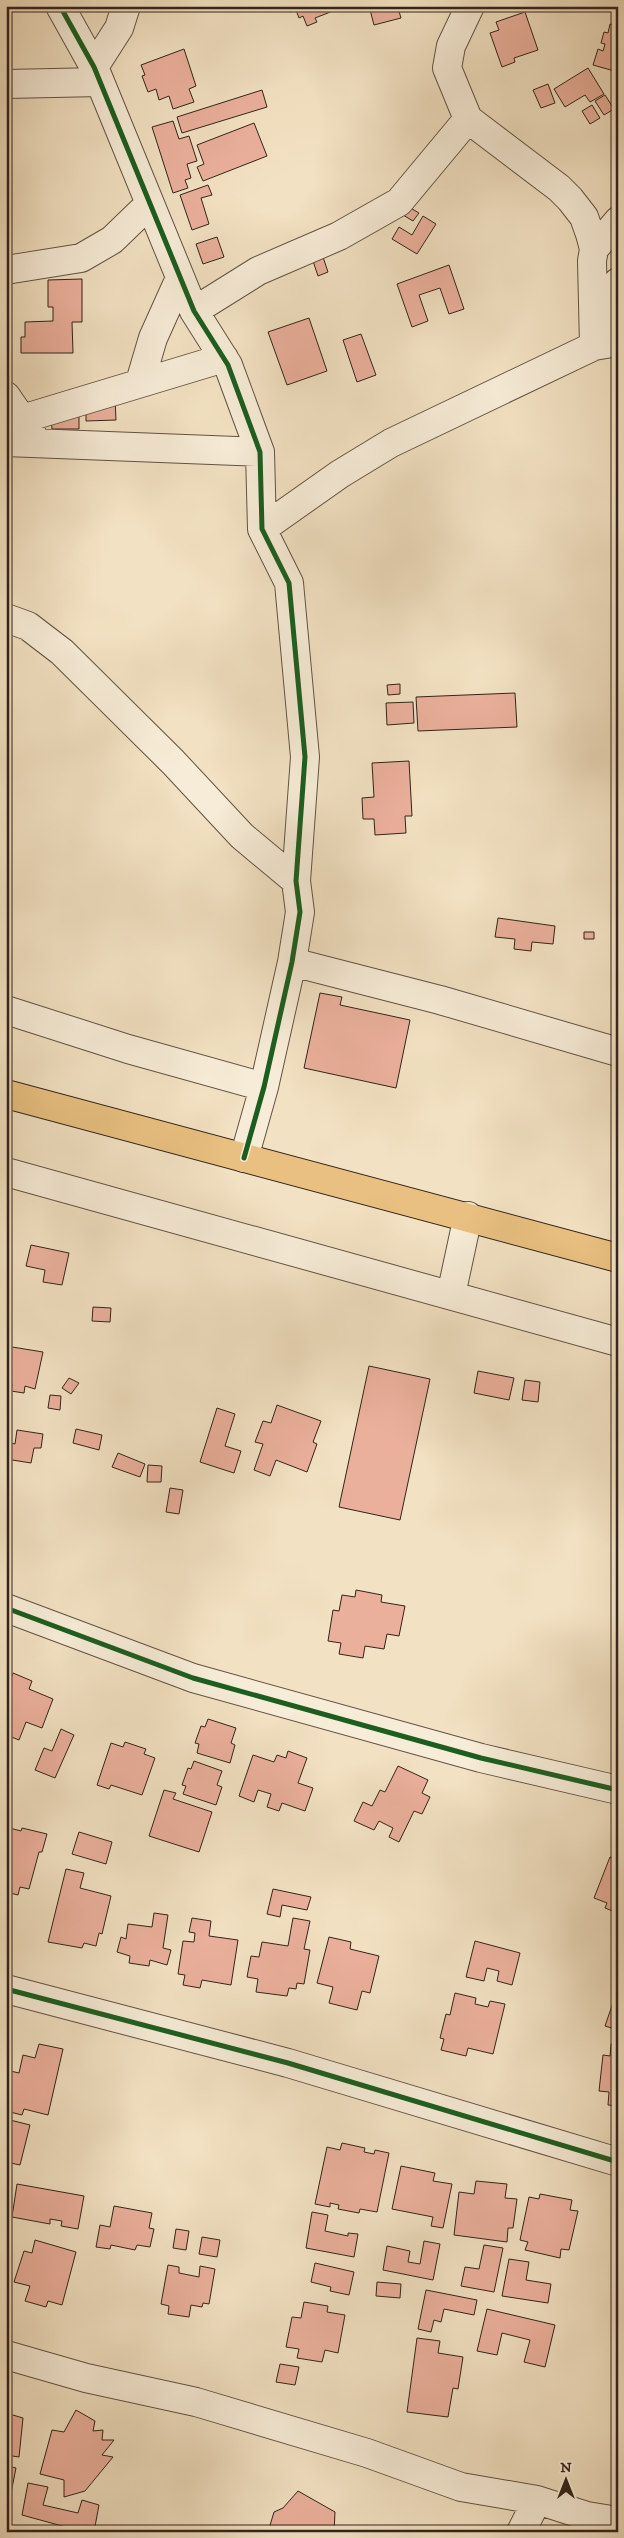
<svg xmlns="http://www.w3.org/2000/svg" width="624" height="2538" font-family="'IM FELL DW Pica',serif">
	<rect width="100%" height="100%" fill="#f2e1c2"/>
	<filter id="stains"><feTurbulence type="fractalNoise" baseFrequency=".004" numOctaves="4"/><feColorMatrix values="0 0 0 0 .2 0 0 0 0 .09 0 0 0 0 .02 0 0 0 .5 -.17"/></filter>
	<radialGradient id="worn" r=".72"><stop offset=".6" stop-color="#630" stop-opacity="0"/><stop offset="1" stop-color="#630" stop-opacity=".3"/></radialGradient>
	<path fill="#ebb09c" stroke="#32231b" d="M288 6H332L333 11 315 18 317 22 307 26 303 16 299 18 296 10 290 12Z
		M369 6H406L398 8 401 18 374 25Z
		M525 12 538 50 514 58 515 62 502 67 490 33 499 30 496 22Z
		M610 24 618 26V72L593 65 598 49 603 51 605 44 601 43 604 32 608 33Z
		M184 49 196 86 189 89 194 102 173 109 169 96 159 100 156 89 148 92 142 76 145 75 141 65Z
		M588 68 604 94 590 102 585 95 565 107 554 89Z
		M548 84 555 103 541 108 533 90Z
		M262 90 267 107 182 133 177 117Z
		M605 95 614 109 604 115 595 101Z
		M592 105 600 118 590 124 582 111Z
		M173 121 179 139 189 136 197 161 187 164 191 178 185 180 188 188 173 193 152 127Z
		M254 123 267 156 203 181 197 167 204 164 197 145Z
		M208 185 212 195 201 198 209 224 192 230 180 195Z
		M409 207 419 213 413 221 403 215Z
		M423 216 436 224 417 254 392 239 399 227 412 235Z
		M217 237 224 257 203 264 196 244Z
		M322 254 328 272 318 276 312 258Z
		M449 265 464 309 449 314 440 288 419 295 428 321 412 327 397 284Z
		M82 279V322H72L73 353H21V337H25V322L53 321V307H48V280Z
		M309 318 327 371 287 385 268 332Z
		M361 334 376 375 357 382 343 340Z
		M115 399 116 420 86 421V409Z
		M79 414V429H52L51 415Z
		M400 684V694L388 695 387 685Z
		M515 693 517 727 418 731 416 697Z
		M413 702 414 723 387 725 386 703Z
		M409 761 412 816H405L406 833 375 835 374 819H363L362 798 374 797 372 763Z
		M498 918 555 926 553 944 532 942 531 951 514 949 515 939 495 937Z
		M584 932H594V939H584Z
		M320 993 342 997 340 1005 410 1020 396 1088 304 1068Z
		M31 1245 69 1253 62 1285 43 1282 45 1270 26 1266Z
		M93 1307 111 1308 110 1322 92 1321Z
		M6 1325H10L6 1345Z
		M6 1346 43 1352 35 1389 25 1386 24 1393 11 1391 12 1384 6 1383Z
		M369 1366 430 1379 400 1520 339 1507Z
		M478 1371 514 1378 509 1400 474 1393Z
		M69 1378 79 1383 71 1394 62 1388Z
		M525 1380 540 1382 538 1402 522 1400Z
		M50 1395 61 1396 60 1410 48 1408Z
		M277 1405 321 1421 313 1442 317 1444 307 1472 276 1460 270 1476 254 1470 263 1444 255 1442 263 1421 271 1423Z
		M217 1408 235 1414 225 1446 241 1451 234 1473 200 1462Z
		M76 1429 102 1435 99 1450 73 1443Z
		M17 1430 43 1434 41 1448H34L31 1463 6 1459V1442L15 1444Z
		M118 1453 145 1464 140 1477 112 1467Z
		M148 1465 162 1466 161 1482H147Z
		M170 1488 183 1490 179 1514 166 1512Z
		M356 1590 382 1595 381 1602 405 1606 399 1636 387 1634 384 1649 365 1646 363 1658 339 1654 341 1643 328 1641 333 1610 339 1611 342 1595 355 1597Z
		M13 1673 32 1681 29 1689 53 1699 42 1728 26 1722 19 1740 9 1736 6 1742V1680L10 1682Z
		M208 1719 236 1728 231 1743 235 1745 230 1763 197 1753 199 1744 195 1743 201 1726 205 1727Z
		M61 1729 74 1735 55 1778 35 1770 44 1748 52 1751Z
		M125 1742 146 1749 144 1754 155 1758 142 1795 111 1785 109 1789 97 1785 111 1743 123 1747Z
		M288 1751 307 1758 298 1783 313 1788 305 1811 282 1803 279 1811 267 1807 271 1794 258 1790 254 1802 239 1796 253 1755 274 1762 277 1755 286 1758Z
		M194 1761 222 1771 217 1785 222 1787 216 1805 183 1794 186 1786 182 1785 188 1768 191 1769Z
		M398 1766 428 1780 422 1793 430 1797 422 1814 414 1811 399 1842 389 1837 393 1828 379 1821 374 1830 354 1821 363 1802 372 1806 380 1790 385 1792Z
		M164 1790 176 1793 173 1799 212 1812 199 1852 149 1836Z
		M6 1827 21 1831 22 1828 47 1834 42 1852H39L29 1889 20 1887 18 1895 6 1892Z
		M79 1832 112 1842 106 1864 72 1854Z
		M610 1857 618 1859V1913L605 1908 607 1903 594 1898Z
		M66 1869 84 1873 80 1888 111 1896 102 1934 99 1933 96 1946 84 1943 82 1948 48 1942Z
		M273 1889 311 1897 307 1910 282 1905 280 1917 267 1914Z
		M154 1913 168 1915 163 1948 171 1950 167 1965 150 1960 149 1966 129 1963 130 1956 117 1952 121 1937 126 1939 128 1924 152 1927Z
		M192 1918 211 1921 209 1936 238 1940 231 1985 202 1980 200 1988 183 1985 185 1975 178 1974 183 1941 194 1942 195 1933 189 1932Z
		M293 1918 310 1921 304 1949 310 1950 304 1984 297 1983 296 1989 289 1988 287 1996 256 1992 258 1979 247 1977 251 1956 259 1957 262 1942 288 1946Z
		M329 1937 351 1942 350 1949 379 1956 370 1993 362 1991 357 2010 329 2003 333 1987 317 1983Z
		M475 1941 520 1953 512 1985 497 1981 499 1971 487 1968 484 1981 466 1977Z
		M618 1988V2030L605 2026Z
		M455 1993 476 1998 475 2004 488 2007 490 2001 505 2004 493 2054 468 2048 466 2056 441 2050 444 2039 440 2038 446 2014 450 2015Z
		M618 2040V2106L608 2105 609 2092 599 2091 603 2055 610 2056 611 2044 617 2045Z
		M39 2044 63 2049 48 2115 24 2109 22 2115 6 2111V2070L19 2073 23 2055 35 2058Z
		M6 2119 30 2125 20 2165 6 2162Z
		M342 2143 365 2148 364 2152 374 2154 375 2150 389 2153 377 2212 360 2209 359 2213 338 2209 339 2205 330 2203V2207L315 2204 327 2147 340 2150Z
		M401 2166 435 2173 433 2181 452 2184 443 2228 431 2226 433 2217 392 2209Z
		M476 2181 507 2184 505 2198 517 2199 513 2228H508L507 2242 454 2235 459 2192 474 2194Z
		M17 2184 84 2196 78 2229 61 2226 62 2221 50 2219V2224L12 2217Z
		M540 2194 572 2200 570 2210 578 2211 569 2250 561 2249 560 2258 525 2250 528 2242 520 2240 529 2197 539 2199Z
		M114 2206 152 2213 149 2228 154 2229 150 2247 137 2245 135 2250 111 2245 110 2249 96 2247 100 2225 110 2227Z
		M312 2212 328 2215 325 2231 348 2236V2233L358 2234 354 2257 306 2248Z
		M176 2229 189 2231 186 2250 173 2248Z
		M202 2237 220 2240 217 2257 199 2254Z
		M35 2240 76 2252 62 2305 48 2301 46 2307 25 2301 30 2286 14 2282 24 2251 32 2253Z
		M424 2241 440 2244 433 2280 383 2270 387 2246 410 2251 408 2262 420 2264Z
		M484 2245 503 2248 494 2292 461 2286 465 2267 479 2269Z
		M509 2259 529 2262 526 2280 551 2284 548 2303 502 2296Z
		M315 2263 354 2272 349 2295 330 2291 331 2287 311 2282Z
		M168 2265 179 2267V2273L199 2277 200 2266 215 2269 209 2304 203 2303 202 2307 191 2305 189 2317 168 2314 169 2306 161 2304Z
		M377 2282 401 2284 400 2298 376 2296Z
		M426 2290 477 2300 474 2315 444 2309 441 2322 434 2320 431 2332 418 2329Z
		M304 2302 328 2306 327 2312 345 2315 338 2353 325 2350 322 2362 297 2358 299 2349 286 2347 292 2317 301 2318Z
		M487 2309 555 2325 545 2367 524 2362 530 2340 502 2333 497 2355 477 2351Z
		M417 2338 440 2341 438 2353 463 2357 458 2389 453 2388 448 2417 407 2412Z
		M280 2364 299 2367 295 2385 276 2382Z
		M76 2410 95 2421 93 2431 103 2430 102 2440H114L102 2455 113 2457 85 2491 64 2497V2480L40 2474 52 2430 64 2432Z
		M6 2413 23 2418 19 2457 6 2455Z
		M6 2466 16 2468 7 2513H6Z
		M28 2483 48 2487 43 2505 78 2513 82 2500 99 2505 94 2532H84L22 2515Z
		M298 2491 335 2512 334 2532H268L274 2512 283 2508Z
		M17 2526 45 2532H15Z"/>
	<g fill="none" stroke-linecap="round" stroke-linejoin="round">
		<defs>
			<path id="minor" d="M60 6 94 67 194 311 228 365 260 452 262 529 289 583 305 757 296 881 300 912 292 962 264 1087 244 1158
				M470 6 451 46 447 68 468 119 559 188 570 199 584 217 590 234 594 249 592 261 594 346
				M94 67 119 28 126 6
				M6 84 100 82
				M594 249 618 221
				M6 270 81 258 112 240 141 212
				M194 311 258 271 339 236 399 202 468 119
				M610 326V303L618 282
				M140 382 153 338 180 278
				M6 396 32 434
				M22 419 224 358
				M6 442 260 452
				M262 529 340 474 391 443 594 346 618 342
				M6 618 28 626 62 652 173 762 242 836 296 881
				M292 962 440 1000 618 1052
				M6 1010 128 1049 264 1087
				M6 1172 618 1342
				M451 1295 468 1216
				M6 1608 193 1678 481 1758 618 1790
				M6 1989 288 2063 618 2162
				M6 2355 86 2378 196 2402 367 2453 461 2487 537 2500 587 2516 618 2521
				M521 2532 537 2500"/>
			<path id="trunk" d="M6 1094 618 1258"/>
		</defs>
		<use href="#minor" stroke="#625245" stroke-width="30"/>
		<use href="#trunk" stroke="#32231b" stroke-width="30"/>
		<use href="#minor" stroke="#f7ecd7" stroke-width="28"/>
		<use href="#trunk" stroke="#e9c081" stroke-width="28"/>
		<defs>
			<path id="cycleway" d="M60 6 94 67 194 311 228 365 260 452 262 529 289 583 305 757 296 881 300 912 292 962 264 1087 244 1158
				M6 1608 193 1678 481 1758 618 1790
				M6 1989 288 2063 618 2162"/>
		</defs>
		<use href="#cycleway" stroke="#f7ecd7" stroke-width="8"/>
		<use href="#cycleway" stroke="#1b5e20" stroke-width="5"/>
	</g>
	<rect width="624" height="2538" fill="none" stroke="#f2e1c2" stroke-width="25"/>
	<rect x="8" y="8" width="609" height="2523" fill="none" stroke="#32231b" stroke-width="2.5"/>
	<rect x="12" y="12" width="599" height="2513" fill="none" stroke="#32231b"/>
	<g transform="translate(566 2480)" stroke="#f7ecd7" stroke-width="4" paint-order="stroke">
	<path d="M0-4L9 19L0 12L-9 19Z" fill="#32231b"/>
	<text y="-8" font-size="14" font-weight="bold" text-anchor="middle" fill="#32231b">N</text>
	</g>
	<rect width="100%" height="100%" filter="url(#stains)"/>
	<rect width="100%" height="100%" fill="url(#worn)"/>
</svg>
